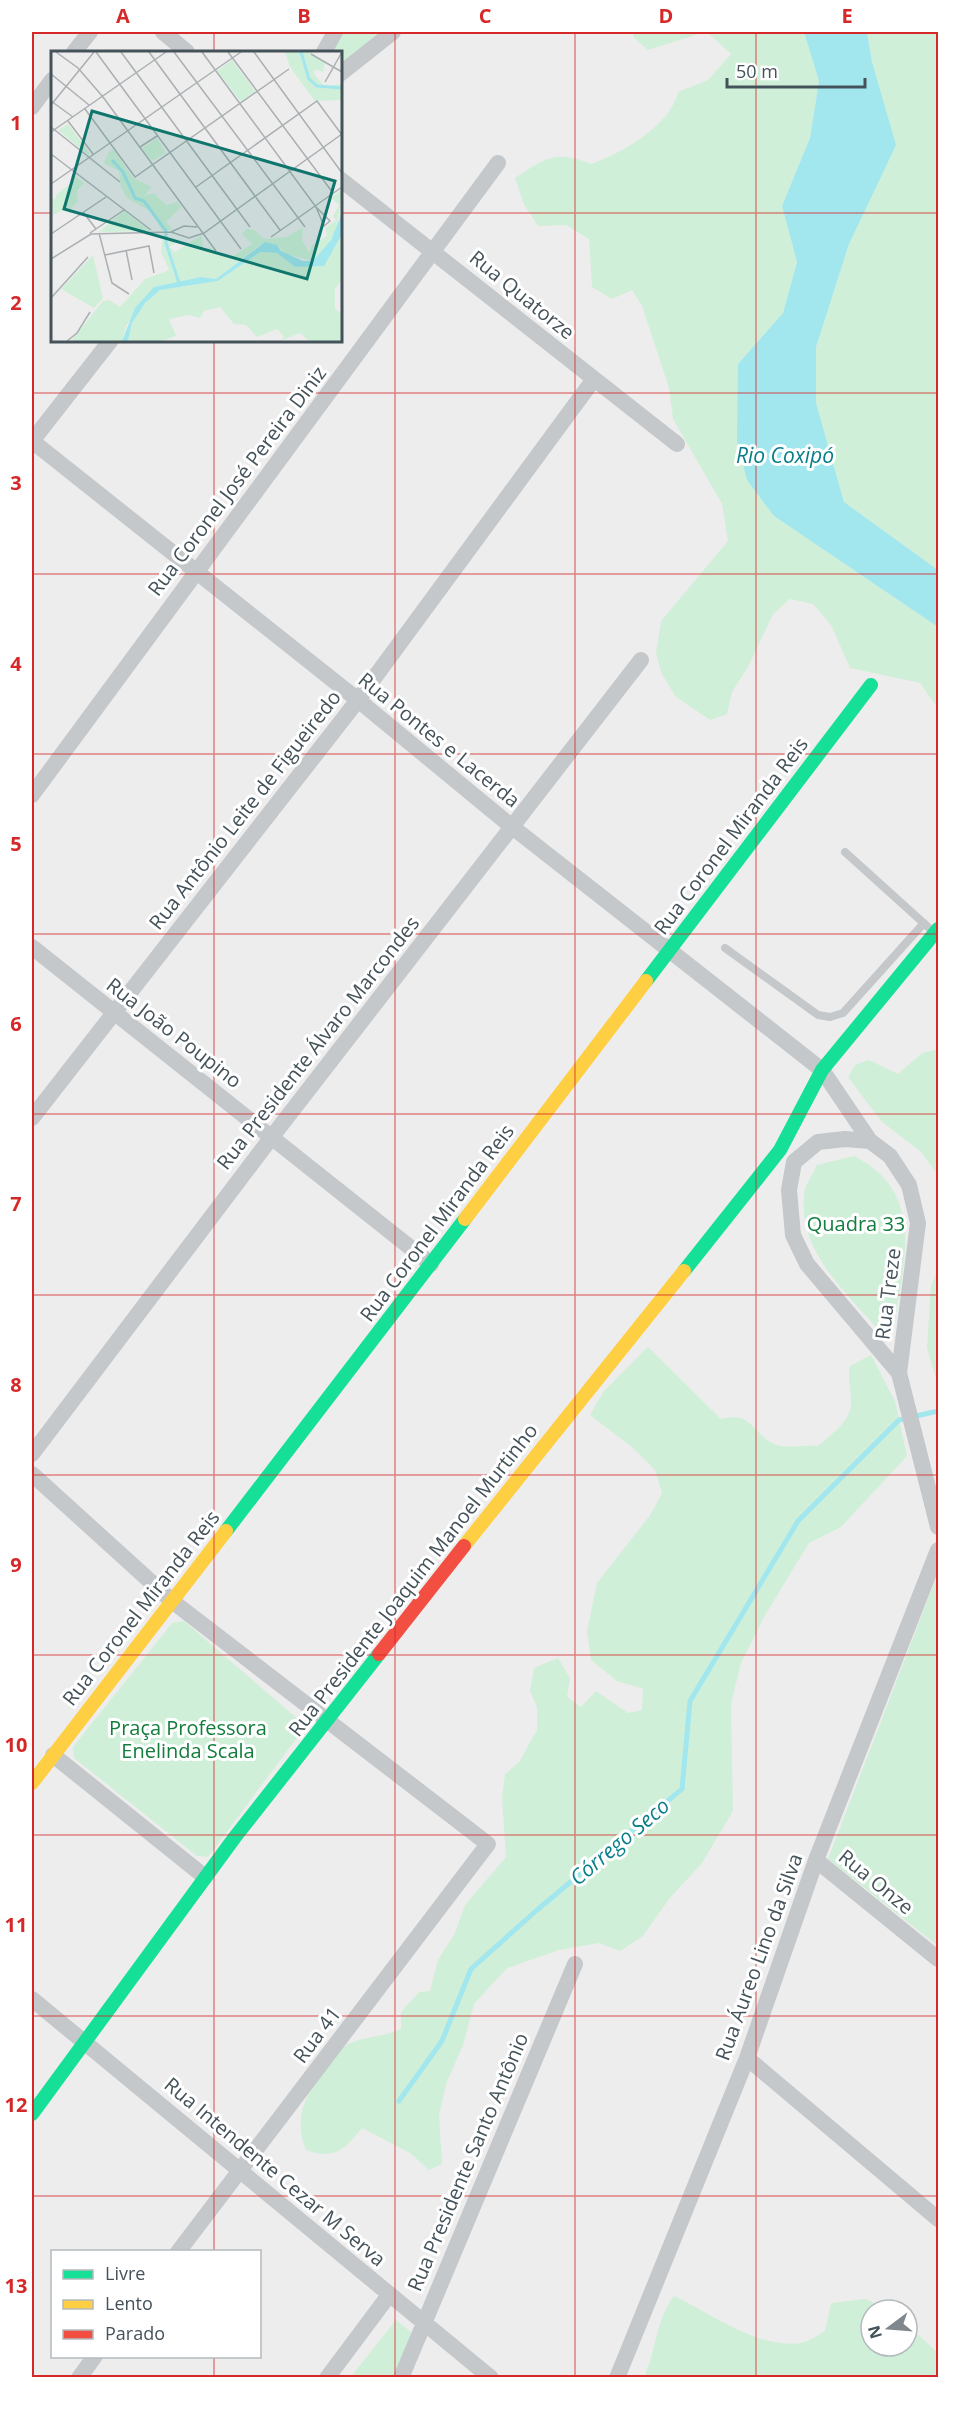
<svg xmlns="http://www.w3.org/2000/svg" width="970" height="2409" font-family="'Open Sans',sans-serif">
	<rect width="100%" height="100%" fill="#eeeded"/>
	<path fill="#d0efd8" d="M339 32H388L341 70 340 52H329Z
		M633 32H705L648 50 634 38Z
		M707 32H804L819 81 810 138 782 206 797 262 783 313 738 364 774 516 938 627V708L920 683 850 668 831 625 813 604 790 599 773 614 748 667 732 692 727 714 710 720 675 696 662 674 656 654 661 621 728 541 722 504 673 419 669 388 642 306 632 290 612 299 592 287 589 239 566 225 538 226 524 204 515 178C547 157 555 150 592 164 623 152 670 126 678 92L708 80 731 54Z
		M867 32H938V570L844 502 816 403V347L849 244 872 62Z
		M938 1049V1175L921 1152 881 1121 848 1077 855 1065 869 1060 898 1074 922 1053Z
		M854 1156C928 1193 903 1265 893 1331L883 1335C848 1294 798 1253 804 1194 805 1185 813 1174 817 1165Z
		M938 1271V1386L927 1348 931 1285Z
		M648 1347 721 1419C752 1411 752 1433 774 1444 785 1449 806 1445 818 1446 829 1436 850 1422 851 1405 852 1392 847 1383 850 1366L871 1355 895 1401 907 1456 841 1527 809 1543 764 1617 741 1663 731 1704 733 1811 702 1863 669 1899 643 1936 620 1951 599 1943 559 1950 507 1968 474 2004 463 2045 446 2084 439 2116 442 2164 429 2170 410 2153 362 2128C344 2150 335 2160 306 2150 292 2117 307 2091 328 2065 332 2059 337 2051 343 2047 359 2036 382 2038 401 2029V2012L419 1992 430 1991 438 1960 455 1933 465 1905 506 1857 502 1798 505 1774 519 1762 537 1730V1707L530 1691 534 1668 558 1658 570 1678 567 1697 581 1707 596 1691 628 1713 642 1710 643 1689 617 1681 591 1660 587 1631 597 1583 651 1514 662 1493 655 1470 633 1448 590 1415 603 1392Z
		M938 1573V1946L828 1859Z
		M184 1621 299 1720 302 1731 208 1857 197 1856 74 1758 73 1747 172 1623Z
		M674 2296C711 2313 757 2349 800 2343 808 2342 818 2335 825 2331L831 2303 865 2299 892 2310H871V2346H907V2324L938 2353V2377H644C656 2352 656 2318 674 2296Z
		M396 2320 411 2332 406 2355 396 2377 350 2378Z"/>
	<path fill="#a2e6ee" d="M804 32H867L872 62 896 145 849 244 816 347V403L844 502 938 570V627L774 516 747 480 737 441 738 364 783 313 797 262 782 206 810 138 819 81Z"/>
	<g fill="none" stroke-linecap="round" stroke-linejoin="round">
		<path stroke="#a2e6ee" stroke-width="5" d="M399 2101 442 2041 471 1969 537 1910 682 1789 690 1701 798 1521 899 1420 938 1411"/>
		<path stroke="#c4c8ca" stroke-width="8" d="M845 852 928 927
			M725 948 818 1015 830 1017 843 1013 924 923"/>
		<path stroke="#c4c8ca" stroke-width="16" d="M163 32 187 52
			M74 52 90 32
			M324 52 335 32
			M340 74 393 32
			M32 107 52 80
			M340 179 677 444
			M32 441 358 700 511 826 822 1070 870 1141 890 1156 909 1185 918 1223 899 1373
			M32 441 111 340
			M32 795 498 163
			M32 947 431 1264
			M32 1118 358 700 594 379
			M794 1162 789 1190 793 1235 807 1264 899 1373 938 1527
			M794 1162 818 1142 845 1139 870 1141
			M32 1454 271 1138 641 660
			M32 1474 172 1601 488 1844 178 2252
			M53 1755 205 1877
			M816 1860 938 1959
			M32 1999 491 2378
			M747 2058 938 2219
			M79 2378 95 2356
			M327 2378 389 2295
			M401 2378 575 1964
			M617 2378 747 2058 816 1860 938 1550"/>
		<path stroke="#16e098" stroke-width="14" d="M646 981 871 685
			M684 1271 780 1150 822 1070 938 929
			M226 1531 465 1219
			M32 2114 235 1837 379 1654"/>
		<path stroke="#ffcf43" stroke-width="14" d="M465 1219 646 981
			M464 1546 684 1271
			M32 1783 226 1531"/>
		<path stroke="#f24e42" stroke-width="14" d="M379 1654 464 1546"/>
	</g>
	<path fill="none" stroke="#d62828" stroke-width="1.5" stroke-opacity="0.55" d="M214 32V52M395 32V2378M575 32V2378M756 32V2378M32 213H52M340 213H938M214 340V2252M32 393H938M32 574H938M32 754H938M32 934H938M32 1114H938M32 1295H938M32 1475H938M32 1655H938M32 1835H938M32 2016H938M32 2196H938M214 2356V2378"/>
	<g text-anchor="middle" stroke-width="6" stroke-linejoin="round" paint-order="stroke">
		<g font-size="20" fill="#44525a" stroke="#fff">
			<text transform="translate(522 295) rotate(39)" y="7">Rua Quatorze</text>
			<text transform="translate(237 481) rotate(-53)" y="7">Rua Coronel José Pereira Diniz</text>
			<text transform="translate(439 740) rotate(39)" y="7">Rua Pontes e Lacerda</text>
			<text transform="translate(245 810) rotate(-52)" y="7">Rua Antônio Leite de Figueiredo</text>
			<text transform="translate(731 836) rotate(-53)" y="7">Rua Coronel Miranda Reis</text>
			<text transform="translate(174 1033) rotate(38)" y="7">Rua João Poupino</text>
			<text transform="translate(318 1043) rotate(-52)" y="7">Rua Presidente Álvaro Marcondes</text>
			<text transform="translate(437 1223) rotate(-53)" y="7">Rua Coronel Miranda Reis</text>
			<text transform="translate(888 1294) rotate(-83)" y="7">Rua Treze</text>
			<text transform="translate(413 1580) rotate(-52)" y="7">Rua Presidente Joaquim Manoel Murtinho</text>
			<text transform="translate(141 1608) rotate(-52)" y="7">Rua Coronel Miranda Reis</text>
			<text transform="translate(876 1882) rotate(39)" y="7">Rua Onze</text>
			<text transform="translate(759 1957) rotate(-70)" y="7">Rua Áureo Lino da Silva</text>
			<text transform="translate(317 2035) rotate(-53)" y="7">Rua 41</text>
			<text transform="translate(468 2162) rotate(-67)" y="7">Rua Presidente Santo Antônio</text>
			<text transform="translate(275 2172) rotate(40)" y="7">Rua Intendente Cezar M Serva</text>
		</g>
		<g font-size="20" fill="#137d3d" stroke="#fff">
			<text x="856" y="1231">Quadra 33</text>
			<text x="188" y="1735">Praça Professora<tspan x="188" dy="23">Enelinda Scala</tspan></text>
		</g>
		<g font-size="21" font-style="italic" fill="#097e8b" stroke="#fff">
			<text x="785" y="463">Rio Coxipó</text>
			<text transform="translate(620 1842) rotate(-40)" y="7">Córrego Seco</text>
		</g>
	</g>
	<g transform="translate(51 51)">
		<rect width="291" height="291" fill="#eeeded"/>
		<path d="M234 1H258L274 12 272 21 264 18 263 23 273 35 291 33V49L264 50 239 16ZM181 9 204 40 190 51 166 20ZM17 73 39 103 37 104 7 79ZM106 87 115 102 101 110 91 97ZM59 99H63L82 127 101 136 93 145 103 142 115 154 126 151 130 156 115 171 122 179H111L99 160 76 147 70 136 68 120 53 112ZM23 124 33 132 26 140 27 151 20 157 21 163 12 159 2 164 0 170V147L4 149 6 143 24 129 20 126ZM291 138 286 177 273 200 262 210 235 203 226 194 210 193 165 228 150 226 103 236 75 275 71 290H20L52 250 58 249 69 256 94 228 118 219 110 201 112 185 130 189 118 196 124 201 151 184 152 198 160 196 166 204 179 207 201 193 191 183 195 178 203 179 213 188 235 186 252 177 251 189 258 202 261 194 276 185 274 177 285 169 282 165 288 154 280 147ZM73 160 99 180 48 181ZM291 183V228L284 238V258L291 263V290H258L249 282 229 290 233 286 226 278 206 286 195 274 183 273 169 256 153 260 149 267 138 264 118 268 125 285 111 290H77L81 272 94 252 109 239 167 230 209 201 226 202 244 216H253L282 199ZM42 204 52 247 43 257 10 238Z" fill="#d0efd8"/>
		<path d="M291 162V183L273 215 244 216 226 202 209 201 167 230 109 239 94 252 81 272 77 290H71L84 257 103 236 150 226 165 228 214 191 226 194 230 200 252 210H262L280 189Z" fill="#a2e6ee"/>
		<path fill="none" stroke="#a2e6ee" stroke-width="3" d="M250 1 258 28 266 35 291 37M61 109 72 121 84 147 93 150 115 180V192L128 232"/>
		<path fill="none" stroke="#aaafb2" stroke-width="1.5" d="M5 1 27 17 52 46 165 200M45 1 190 198M70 1 199 176M98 1 229 179M123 1 254 176M151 1 265 156 273 175 279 170 265 156M177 1 282 142M203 1 291 122M260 3 291 21M0 23 38 54M274 31 291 1M0 50 22 66M0 54 43 1M34 58 84 126 238 18M17 70 42 103M0 76 69 131M0 81 115 1M89 96 106 85M0 103 100 179M0 133 190 1M145 136 266 50 291 84M32 161 45 178M120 181 138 187 153 182 291 83M39 182 73 159M48 182 61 232 78 243M0 183 55 146M220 186 291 136M75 199 81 229M54 204 98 195 103 222M0 208 40 183 120 181 133 175 146 176M0 247 37 206M16 290 26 282 39 261"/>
		<path fill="#0f766e" fill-opacity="0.15" stroke="#0f766e" stroke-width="3" d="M41 60 284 130 256 228 13 158Z"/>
		<rect width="291" height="291" fill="none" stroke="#44525a" stroke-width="3"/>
	</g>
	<rect width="970" height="2409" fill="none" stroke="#ffffff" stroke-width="66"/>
	<rect x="51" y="2250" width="210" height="108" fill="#ffffff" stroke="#b4babd" stroke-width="1.5"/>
	<rect x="63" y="2270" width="30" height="9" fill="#16e098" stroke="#b4babd" stroke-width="1.5"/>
	<text x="105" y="2280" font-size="18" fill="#44525a">Livre</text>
	<rect x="63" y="2300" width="30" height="9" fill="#ffcf43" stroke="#b4babd" stroke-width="1.5"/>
	<text x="105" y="2310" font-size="18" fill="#44525a">Lento</text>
	<rect x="63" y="2330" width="30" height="9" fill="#f24e42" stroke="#b4babd" stroke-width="1.5"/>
	<text x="105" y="2340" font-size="18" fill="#44525a">Parado</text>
	<g transform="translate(889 2328) rotate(254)"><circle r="28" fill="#ffffff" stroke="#b4babd" stroke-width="1.5"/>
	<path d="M0-4.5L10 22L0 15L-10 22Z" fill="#80888d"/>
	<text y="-9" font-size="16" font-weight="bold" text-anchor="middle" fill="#44525a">N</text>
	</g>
	<path d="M727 78v9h138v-9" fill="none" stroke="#44525a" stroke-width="3"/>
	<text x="736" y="78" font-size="18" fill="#44525a" stroke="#ffffff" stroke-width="4.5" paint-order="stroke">50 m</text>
	<rect x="33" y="33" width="904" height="2343" fill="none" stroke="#d62828" stroke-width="2"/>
	<g font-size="20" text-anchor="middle" font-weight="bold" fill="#d62828">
		<text x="123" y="23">A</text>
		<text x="304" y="23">B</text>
		<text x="485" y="23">C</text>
		<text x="666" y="23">D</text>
		<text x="847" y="23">E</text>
		<text x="16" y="130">1</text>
		<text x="16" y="310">2</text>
		<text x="16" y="490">3</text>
		<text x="16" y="671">4</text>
		<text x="16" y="851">5</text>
		<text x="16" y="1031">6</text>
		<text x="16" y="1211">7</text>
		<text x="16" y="1392">8</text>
		<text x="16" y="1572">9</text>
		<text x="16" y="1752">10</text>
		<text x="16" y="1932">11</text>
		<text x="16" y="2112">12</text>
		<text x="16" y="2293">13</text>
	</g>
</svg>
